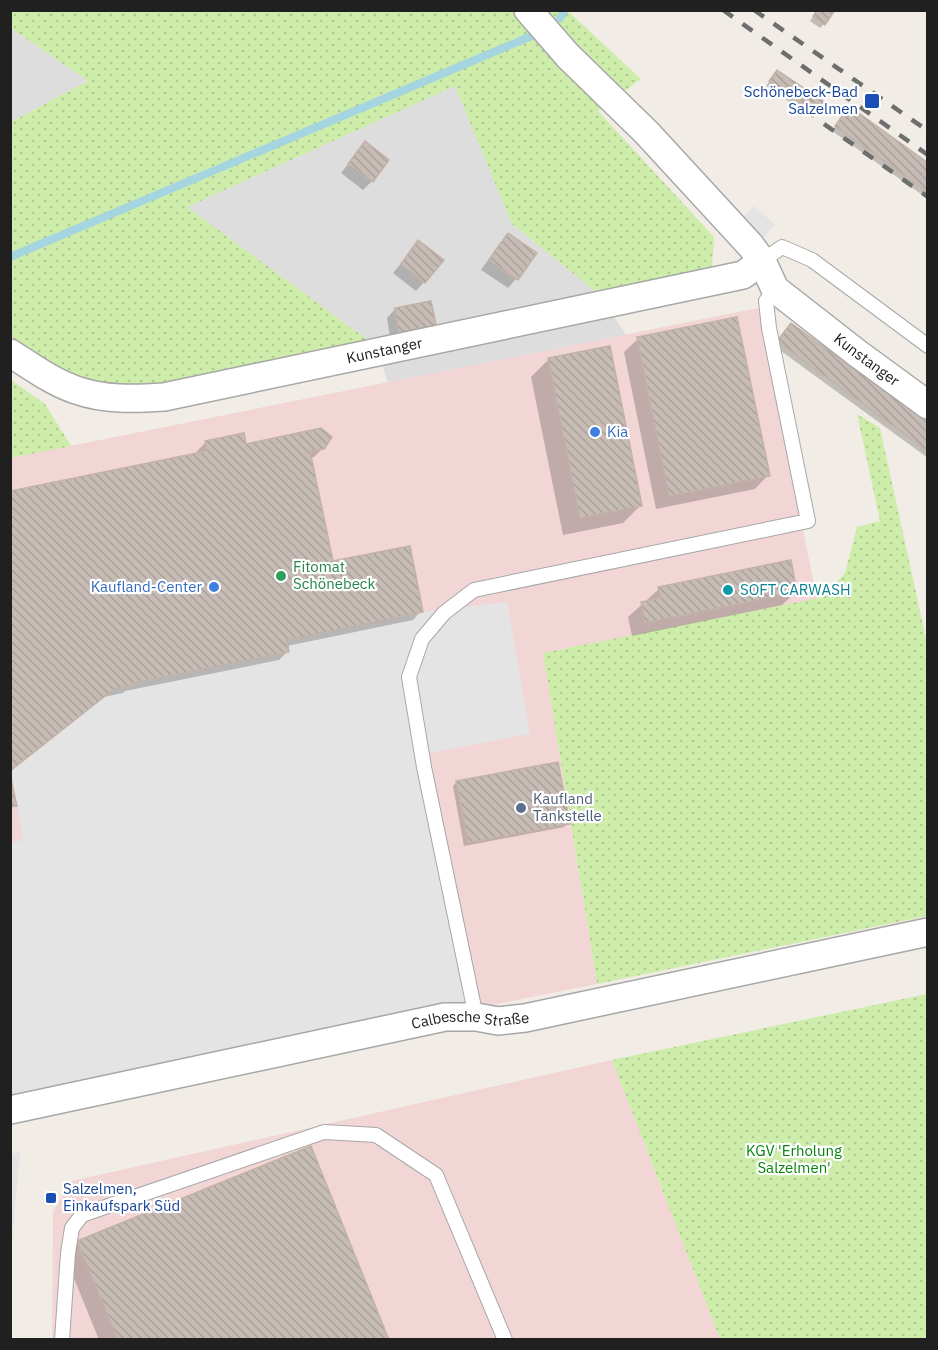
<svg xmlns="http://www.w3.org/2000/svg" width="938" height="1350" font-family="'IBM Plex Sans',sans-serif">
	<defs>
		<pattern id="grass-dots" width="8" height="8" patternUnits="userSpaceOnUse" patternTransform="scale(1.5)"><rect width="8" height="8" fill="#ceecaa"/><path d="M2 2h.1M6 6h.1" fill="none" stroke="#b1ca92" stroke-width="1.8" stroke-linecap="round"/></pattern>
		<pattern id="building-back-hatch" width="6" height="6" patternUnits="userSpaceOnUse" patternTransform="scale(1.5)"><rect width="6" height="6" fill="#c6bcb5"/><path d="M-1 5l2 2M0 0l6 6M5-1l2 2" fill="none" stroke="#aaa19b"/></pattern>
	</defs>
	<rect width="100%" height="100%" fill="#f1ede6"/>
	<path fill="#dedddd" d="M11 28 88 81 11 122Z
		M456 85 512 224 600 295 626 335 388 383 376 346 186 207Z"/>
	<path fill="#f2d5d5" d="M758 308 817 599 543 653 597 984 247 1054 11 1106 10 458Z
		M612 1060 720 1339 52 1340 53 1211 72 1181Z"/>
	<path fill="url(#grass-dots)" d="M10 11H568L641 79 598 111 714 237 712 267 600 295 512 224 455 86 187 207 376 346 181 384 113 385 71 377 11 339V122L88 81 11 28Z
		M11 380 45 404 71 446 11 458Z
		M857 414 880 428 927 643V916L597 984 543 653 823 597 845 573 857 527 880 521Z
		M927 994V1339H720L612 1060Z"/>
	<path fill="#e4e4e4" d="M753 206 775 224 762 240 742 219Z
		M507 602 530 734 424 754 472 1008 11 1099 10 843 23 840 11 771 114 689 133 685V683L289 652 287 640 423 612Z
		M11 1153H20L11 1252 10 1153Z"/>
	<path fill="#0003" d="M817 10 824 24 820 28 810 21Z
		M773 76 824 104 813 118 766 86Z
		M845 112 928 164V199L832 131Z
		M365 143 372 181 363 190 341 173Z
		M508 235 534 253 516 279 508 288 481 270 499 244Z
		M419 242 424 282 416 291 393 273Z
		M395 309 426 338 391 344 387 318Z
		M787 329 928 424V458L774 346Z
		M638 339 768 475 755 489 656 509 624 352Z
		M549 359 640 506 623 523 563 535 531 377Z
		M206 442 323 448 314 457 310 458 332 563 421 611 413 620 287 646 288 651 279 660 125 691 123 693 104 697 10 771V493L197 455V451Z
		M659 589 796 592 782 605 632 636 628 617Z
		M457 782 568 823 564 827 464 846 453 786Z
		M78 1243 388 1340H99L65 1256Z"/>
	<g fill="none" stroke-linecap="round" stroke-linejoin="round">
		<path stroke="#a5d5e0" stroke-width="8" d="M560 18 565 10
			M10 257 534 35"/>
	</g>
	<path fill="url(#building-back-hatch)" stroke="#c3b2a7" stroke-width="1.5" d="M817 10H835L825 25 813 16Z
		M777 70 826 103 818 115 769 81Z
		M849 106 928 163V192L835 126Z
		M365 141 389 160 373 182 348 164Z
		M508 233 537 253 518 280 489 260Z
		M418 240 444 260 425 283 401 264Z
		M431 301 437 329 399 336 395 308Z
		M737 317 770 476 669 496 637 337Z
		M791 323 928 422V451L777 341Z
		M610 346 642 506 580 518 548 358Z
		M321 428 332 437 324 449 310 451 333 561 410 546 423 612 287 640 289 652 133 683V685L114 689 10 771V491L207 451 205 441 244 433 246 444Z
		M791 560 797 592 645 623 641 602 661 598 658 587Z
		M558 762 570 824 468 843 456 781Z
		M10 775 17 806 10 807Z
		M311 1146 389 1340H118L77 1241Z"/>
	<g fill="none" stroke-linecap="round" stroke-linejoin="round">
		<defs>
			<path id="service" d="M762 261 782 247 812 260 928 346
				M476 1017 424 767 409 677 422 639 444 613 474 590 808 521 769 328 766 301 775 289
				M62 1340 68 1253 72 1228 82 1215 324 1132 376 1135 436 1175 505 1340"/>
			<g id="minor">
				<path id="s1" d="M528 10 568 56 647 133 751 246 762 261 775 289 857 353 928 405"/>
				<path id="s2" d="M10 353C31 366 52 382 76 390 104 400 134 399 164 397L743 275 762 261"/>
				<path id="s3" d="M10 1110 445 1017H476L498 1021 525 1018 928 932"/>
			</g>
		</defs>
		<use href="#service" stroke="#a7a7a7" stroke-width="16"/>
		<use href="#minor" stroke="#a7a7a7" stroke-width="30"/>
		<use href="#service" stroke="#fff" stroke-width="14"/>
		<use href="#minor" stroke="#fff" stroke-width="27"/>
		<path stroke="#6e6e6e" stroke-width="4.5" stroke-dasharray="12 12" stroke-linecap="butt" d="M723 10 928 155
			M754 10 928 131
			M824 124 928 197"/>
	</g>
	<g fill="#1a4fb4" stroke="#fff" stroke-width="2">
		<rect x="864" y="93" width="16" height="16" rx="3"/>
		<rect x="45" y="1192" width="12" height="12" rx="3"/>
	</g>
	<g fill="#3f7fe0" stroke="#fff" stroke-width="2">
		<circle cx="595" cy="432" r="6"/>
		<circle cx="214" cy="587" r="6"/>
	</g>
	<circle fill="#2e9e5b" stroke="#fff" stroke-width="2" cx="281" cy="576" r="6"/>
	<circle fill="#0f9aa8" stroke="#fff" stroke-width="2" cx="728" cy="590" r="6"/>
	<circle fill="#5c6f8a" stroke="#fff" stroke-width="2" cx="521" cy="808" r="6"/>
	<g text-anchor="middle" stroke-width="4.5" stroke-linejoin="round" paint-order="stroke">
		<g font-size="15" fill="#164399" stroke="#fff" text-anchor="end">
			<text x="858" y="97">Schönebeck-Bad<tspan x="858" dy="17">Salzelmen</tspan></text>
			<text x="63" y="1194" text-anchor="start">Salzelmen,<tspan x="63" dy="17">Einkaufspark Süd</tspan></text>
		</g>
		<g font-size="15" fill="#202020" stroke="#fff">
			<text dy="5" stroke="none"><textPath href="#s2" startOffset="390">Kunstanger</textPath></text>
			<text dy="5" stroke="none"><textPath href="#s1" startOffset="490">Kunstanger</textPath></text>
			<text dy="5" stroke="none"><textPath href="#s3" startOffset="470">Calbesche Straße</textPath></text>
		</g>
		<g font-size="15" fill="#366cbe" stroke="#fff" text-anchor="start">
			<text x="607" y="437">Kia</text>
			<text x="202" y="592" text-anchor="end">Kaufland-Center</text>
		</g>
		<g font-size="15" fill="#27864d" stroke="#fff" text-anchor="start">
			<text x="293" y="572">Fitomat<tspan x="293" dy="17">Schönebeck</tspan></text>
		</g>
		<g font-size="15" fill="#0d838f" stroke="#fff" text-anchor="start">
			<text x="740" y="595">SOFT CARWASH</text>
		</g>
		<g font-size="15" fill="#4e5e75" stroke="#fff" text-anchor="start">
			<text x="533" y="804">Kaufland<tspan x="533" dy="17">Tankstelle</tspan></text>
		</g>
		<g font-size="15" fill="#08840d" stroke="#fff">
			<text x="794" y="1156">KGV 'Erholung<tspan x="794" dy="17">Salzelmen'</tspan></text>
		</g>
	</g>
	<rect width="938" height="1350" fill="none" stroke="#202020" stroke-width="24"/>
</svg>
